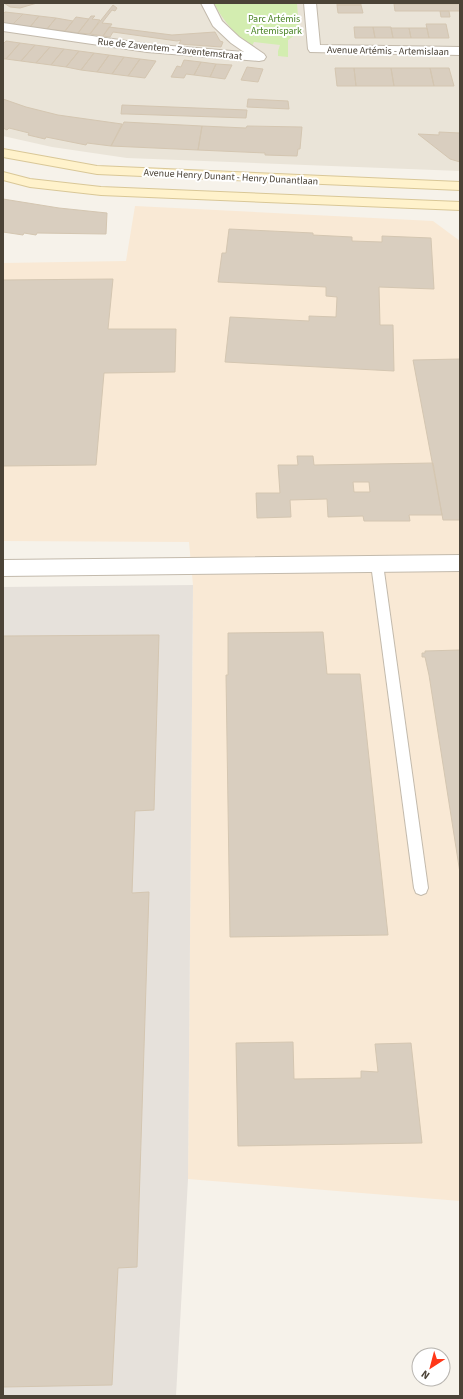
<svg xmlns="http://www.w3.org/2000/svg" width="463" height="1399" font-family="'Source Sans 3',sans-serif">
	<rect width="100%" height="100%" fill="#f6f2ea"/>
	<path fill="#eae4d8" d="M3 3H460V171L127 158 52 147 3 136Z"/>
	<path fill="#f9e9d5" d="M135 206 433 221 460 241V1201L188 1179 193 585 189 542 3 541V263L126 261Z"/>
	<path fill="#e6e1db" d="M193 585 188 1179 176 1396H3V587Z"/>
	<path fill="#d3edb0" d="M214 3H297L299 32 288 40V57L278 56V51L280 45 254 42 251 48C237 36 222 20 214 3Z"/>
	<path fill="#d9cebf" stroke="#d4c6b1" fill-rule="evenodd" d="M4 3H37L20 8 10 7Z
		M337 3H361V5H337Z
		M394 4H460V11H395Z
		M113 5 117 8 115 11 112 10 102 23 112 24 103 36 90 34Z
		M337 5H361L363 13H338Z
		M440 11H449L450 17H441Z
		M5 12 23 14 13 24 3 23V14Z
		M23 14 39 16 30 27 13 24Z
		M39 16 56 18 47 29 30 27Z
		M91 16H95L92 19 100 20 90 34 78 33Z
		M76 17 89 19 78 33 65 31Z
		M56 18 73 21 65 31 47 29Z
		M426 24H446L449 38H429Z
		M109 27 172 35 215 32 220 41 223 42 221 47 179 44 181 40 177 41 113 32 110 37 103 36Z
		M354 27H373L375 38H355Z
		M373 27H391L393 38H375Z
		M391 28H409L411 38H393Z
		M409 28H427L429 38H411Z
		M6 41 20 43 6 59H3V44Z
		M20 43 35 45 21 61 6 59Z
		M35 45 50 47 36 63 21 61Z
		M50 47 64 49 51 65 36 63Z
		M64 49 79 51 66 67 51 65Z
		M79 51 94 53 81 70 66 67Z
		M94 53 109 55 97 72 81 70Z
		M109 55 124 57 112 74 97 72Z
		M124 57 140 59 128 76 112 74Z
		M140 59 156 61 145 78 128 76Z
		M184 60 201 62 194 75 186 74 184 78 171 77 177 66 181 67Z
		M201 62 216 64 210 77 194 75Z
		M216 64 232 65 225 79 210 77Z
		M247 67 263 69 258 82 241 80Z
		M335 68H354L356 86H337Z
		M354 68H391L394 86H356Z
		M391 68H430L434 86H394Z
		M430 68H449L454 86H434Z
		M3 99 26 107 58 115 122 124 111 146 87 143 86 145 46 137 45 139 28 135 29 133 9 128 7 130 3 128Z
		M248 99 288 101 289 109 247 107Z
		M122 105 247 110 246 118 127 114H121Z
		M124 122 202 126 198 150 111 146Z
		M202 126 246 128 247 126 302 127 300 149H298L297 156 265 155V153L198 150Z
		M439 132 460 133V162L450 159 418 134 439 135Z
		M3 199 59 208 107 213 106 234 37 233 36 235 24 233 23 235 3 232Z
		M229 229 313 233V235L352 237V241L382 242V236L431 238 434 289 379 287 380 325H393L394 371 225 362 230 317 309 321V316L336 317 337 297 326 296V287L218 282 222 253H226Z
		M113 279 108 329H176L175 372 104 373 96 465 3 466V280Z
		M460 359V520H443L413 360Z
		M297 456H313L314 465 433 463 442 515H409L410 521H364L363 516 328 517 327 499 290 500 291 517 257 518 256 493H280L278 465H298ZM353 482H369L370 492H354Z
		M323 632 327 674H360L388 935 230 937 226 675H228V633Z
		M159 635 154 810 135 811 132 893 149 892 137 1267 118 1268 112 1385 3 1387V636Z
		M460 650V873L429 675 425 657H422V653H425V651Z
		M293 1042 294 1079 361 1078V1071L378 1072 375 1044 411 1043 422 1143 238 1146 236 1043Z"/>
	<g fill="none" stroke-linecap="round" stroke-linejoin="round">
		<defs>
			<path id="lane" d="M377 560 381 561 383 564 428 888 426 893 421 895 416 893 414 888 371 564 373 561Z"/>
			<path id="street" d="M201 3H213L222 21 239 37 264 54 266 57 264 60 259 61 147 52 3 31V23L147 44 244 52 231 43 213 26Z
				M304 3H316L320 45 460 47V55L310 52 308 49Z
				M460 555V571L3 576V560Z"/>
			<path id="secondary" d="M3 149 97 166 460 182V190L97 174 3 157Z
				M3 172 30 179 101 187 460 202V210L101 195 30 187 3 180Z"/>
		</defs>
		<use href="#lane" stroke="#c3baac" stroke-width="2"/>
		<use href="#street" stroke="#c3baac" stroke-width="2"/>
		<use href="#secondary" stroke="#d9c797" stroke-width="2"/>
		<use href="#lane" fill="#fff" fill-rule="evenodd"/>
		<use href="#street" fill="#fff" fill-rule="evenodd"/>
		<use href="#secondary" fill="#fff2cb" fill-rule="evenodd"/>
	</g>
	<g text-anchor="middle" stroke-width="4" stroke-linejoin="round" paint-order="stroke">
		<g font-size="10" fill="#4a8325" stroke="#fff">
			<text x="274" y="22">Parc Artémis<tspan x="274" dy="12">- Artemispark</tspan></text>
		</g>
		<g font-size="10" fill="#4b4337" stroke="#fff">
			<text transform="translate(170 48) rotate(6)" y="4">Rue de Zaventem - Zaventemstraat</text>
			<text transform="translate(388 50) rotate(1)" y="4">Avenue Artémis - Artemislaan</text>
			<text transform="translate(231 176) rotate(3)" y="4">Avenue Henry Dunant - Henry Dunantlaan</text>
		</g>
	</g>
	<rect width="463" height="1399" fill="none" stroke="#4b4337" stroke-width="8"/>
	<g transform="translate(431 1367) rotate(216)"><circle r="19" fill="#ffffff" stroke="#b7b4af"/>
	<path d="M0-3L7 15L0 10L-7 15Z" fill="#ff3718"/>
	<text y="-6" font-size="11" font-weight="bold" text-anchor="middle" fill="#4b4337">N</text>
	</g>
</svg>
